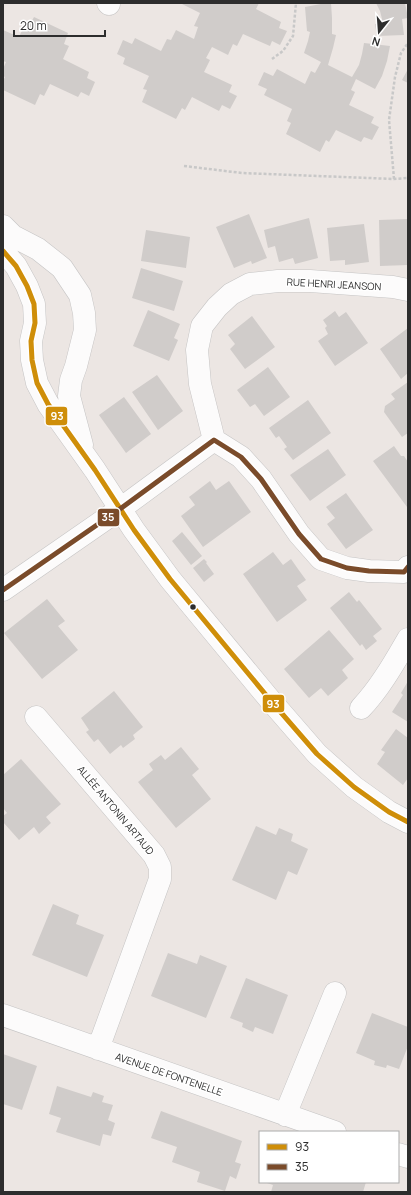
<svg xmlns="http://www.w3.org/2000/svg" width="411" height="1195" font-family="Manrope,sans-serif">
	<rect width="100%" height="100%" fill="#ece6e3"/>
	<path fill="#d0ccca" d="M180 3H259L256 9 281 22 279 28 287 31 280 45 272 41 270 46 243 34 237 46 233 44 228 55 212 47 206 58 210 60 204 72 232 85 229 92 237 96 230 109 222 105 219 111 192 97 185 110 182 108 176 119 142 102 147 90 143 89 149 76 123 64 125 58 117 54 123 40 132 44 135 38 161 51 167 39 171 40 176 30 194 39 198 27 194 26 200 13Z
		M326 3H331L332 18V34L336 35 333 48 328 65 352 77 359 65 362 54 364 43 390 46 387 61 382 76 375 89 356 79 351 90 355 92 349 105 374 117 371 123 379 127 372 140 364 137 361 142 336 130 329 142 326 140 320 152 286 134 291 123 287 121 292 109 264 95 267 89 258 85 264 72 273 76 277 69 305 84 311 71 315 73 321 62 304 53 308 41 310 32 307 31 305 7Z
		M376 3H405L408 18 402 19 404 35 377 36 375 24 383 23 380 11Z
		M34 17 68 33 64 44 69 46 63 59 89 72 87 78 95 82 89 96 81 92 78 97 50 84 44 96 40 94 35 105 3 90V81L5 77 3 76V69L6 62 3 61V30L19 37 25 24 29 26Z
		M408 69V83L402 80Z
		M249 214 267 258 252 264 251 261 234 268 216 227Z
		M309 218 318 258 295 264 293 258 279 262 275 246 268 248 264 230Z
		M408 219V265L380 266 379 220Z
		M364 224 369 262 345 265V260L330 261 327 228Z
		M146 230 190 237 186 268 141 261Z
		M141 268 183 281 174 311 132 298Z
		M148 310 180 324 174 338 178 340 169 361 133 346Z
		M335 311 339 317 346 312 368 343 335 366 318 341 328 334 325 328 327 326 323 320Z
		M252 316 275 347 245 369 230 349 235 344 228 335Z
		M408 328V373L401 379 380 349Z
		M268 367 290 397 264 416 255 404 250 407 237 390Z
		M157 375 183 411 158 430 132 392Z
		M408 382V433L402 437 384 412 385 406 395 399 391 394Z
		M124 397 151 434 126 453 99 415Z
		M308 400 331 433 293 460 284 449 287 447 279 436 276 438 269 428Z
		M394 446 401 456H404L408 462V506L407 507 373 461Z
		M328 449 346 475 310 501 290 475Z
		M210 481 216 490 229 481 251 512 203 547 181 516 195 505 189 497Z
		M346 493 373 530 346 549 327 524 335 518 326 507Z
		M182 532 202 556 191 565 172 541Z
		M273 552 283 565 291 559 298 569 306 580 297 586 307 600 277 622 243 574Z
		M204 559 207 562 206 563 214 574 204 582 193 568Z
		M349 592 357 602 359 600 382 629 373 636 377 641 366 650 362 644 360 646 330 608Z
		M47 599 65 621 58 626 78 650 42 679 4 633Z
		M329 630 354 659 342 670 348 678 328 696 321 688 309 698 284 669Z
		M408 681V722L392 712 403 695 401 693Z
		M114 691 143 727 133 735 135 739 123 748 121 745 110 754 98 739 94 742 86 732 89 730 81 718Z
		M396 729 408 738V778L403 785 377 764 385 752 381 750Z
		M181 747 199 769 192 775 211 799 176 828 138 782 153 770 149 764 161 755 165 760Z
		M21 759 61 804 46 817 51 823 39 834 34 827 19 840 3 822V816L7 813 3 808V775Z
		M256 826 276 835 279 828 293 834 291 841 308 849 297 875 288 871 276 900 232 880Z
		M53 904 79 915 76 924 104 935 87 977 32 955Z
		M168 953 197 964 200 955 227 966 206 1018 151 996Z
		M246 978 288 995 273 1034 255 1027 253 1032 242 1027 243 1023 230 1018Z
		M372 1013 408 1027V1046L399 1069 387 1065 386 1068 374 1065 375 1061 356 1053Z
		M3 1054 37 1066 22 1110 3 1104Z
		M57 1086 91 1097 93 1092 104 1096 102 1102 113 1105 108 1120 115 1123 111 1136 103 1134 100 1146 56 1132 61 1118 49 1114Z
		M161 1111 242 1141 235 1162 241 1164 236 1179 230 1176 225 1191 197 1182 200 1172 172 1162 177 1147 151 1138Z
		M264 1182H366L363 1192H271L273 1185Z"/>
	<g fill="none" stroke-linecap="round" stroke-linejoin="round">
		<defs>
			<path id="minor" d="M108 3 109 4
				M3 226 13 236 38 249 62 268 80 295 84 313 85 330 76 366 71 380 69 396 82 445
				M3 251 16 266 27 286 34 304 35 323 31 341 32 360 37 383 48 404 95 470 134 530 170 579 271 701 317 754 354 787 389 812 408 822
				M214 440 200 384 197 350 202 326 217 307 231 294 250 284 278 281H310L393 287 408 290
				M3 590 120 509 214 440 241 457 261 479 299 534 321 559 347 568 369 571 404 572 408 567
				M361 708C380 688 394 663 408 639
				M36 717 154 855 160 867V879L98 1049
				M3 1015 335 1132
				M285 1115 335 993
				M398 1154 408 1157"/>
		</defs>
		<use href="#minor" stroke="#c5c4c4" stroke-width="23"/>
		<path stroke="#c8c8c8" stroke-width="2.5" stroke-dasharray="3 2" stroke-linecap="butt" d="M272 59 283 51 293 36 296 3
			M184 166 242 173 394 179 408 178
			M394 179 389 120 395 77 401 53 408 43"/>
		<use href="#minor" stroke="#fcfbfb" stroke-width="22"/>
		<defs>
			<path id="bus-1" d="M3 251 16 266 27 286 34 304 35 323 31 341 32 360 37 383 48 404 95 470 134 530 170 579 271 701 317 754 354 787 389 812 408 822"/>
			<path id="bus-2" d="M3 590 120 509 214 440 241 457 261 479 299 534 321 559 347 568 369 571 404 572 408 567"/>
		</defs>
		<use href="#bus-1" stroke="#fff" stroke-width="8"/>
		<use href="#bus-2" stroke="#fff" stroke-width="8"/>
		<use href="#bus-1" stroke="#cf8e09" stroke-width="5"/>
		<use href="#bus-2" stroke="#7a4b2a" stroke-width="5"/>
	</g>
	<circle fill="#2d2d2d" stroke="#fff" stroke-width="1.5" cx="193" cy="607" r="3.5"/>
	<g text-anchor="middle" stroke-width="3" stroke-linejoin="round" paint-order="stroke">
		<g font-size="10" fill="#2d2d2d" stroke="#fff">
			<text transform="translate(334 284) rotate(3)" y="4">RUE HENRI JEANSON</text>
			<text transform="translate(116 810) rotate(50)" y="4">ALLÉE ANTONIN ARTAUD</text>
			<text transform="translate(169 1074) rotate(19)" y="4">AVENUE DE FONTENELLE</text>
		</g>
	</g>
	<g stroke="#fff" stroke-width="1.5">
		<rect x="45" y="406" width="23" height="20" rx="4" fill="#cf8e09"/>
		<rect x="97" y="508" width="23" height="19" rx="4" fill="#7a4b2a"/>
		<rect x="262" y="694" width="23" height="19" rx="4" fill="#cf8e09"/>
	</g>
	<g font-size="11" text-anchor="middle" font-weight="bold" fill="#fff">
		<text x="57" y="420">93</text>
		<text x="108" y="521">35</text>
		<text x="273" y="708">93</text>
	</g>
	<rect width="411" height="1195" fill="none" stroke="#2d2d2d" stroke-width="8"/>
	<rect x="259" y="1131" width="140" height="52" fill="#ffffff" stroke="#ababab"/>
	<rect x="267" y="1144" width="20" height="6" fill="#cf8e09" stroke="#ababab"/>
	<text x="295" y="1151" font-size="12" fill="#2d2d2d">93</text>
	<rect x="267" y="1164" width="20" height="6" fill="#7a4b2a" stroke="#ababab"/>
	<text x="295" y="1171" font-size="12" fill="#2d2d2d">35</text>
	<g transform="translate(379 32) rotate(197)" stroke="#ffffff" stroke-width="3" paint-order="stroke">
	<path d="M0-3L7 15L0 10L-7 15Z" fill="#2d2d2d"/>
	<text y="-6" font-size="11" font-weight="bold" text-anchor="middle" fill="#2d2d2d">N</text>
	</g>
	<path d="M14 30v6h91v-6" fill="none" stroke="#2d2d2d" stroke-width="2"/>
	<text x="20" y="30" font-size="12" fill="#2d2d2d" stroke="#ffffff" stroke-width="3" paint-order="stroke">20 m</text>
</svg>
